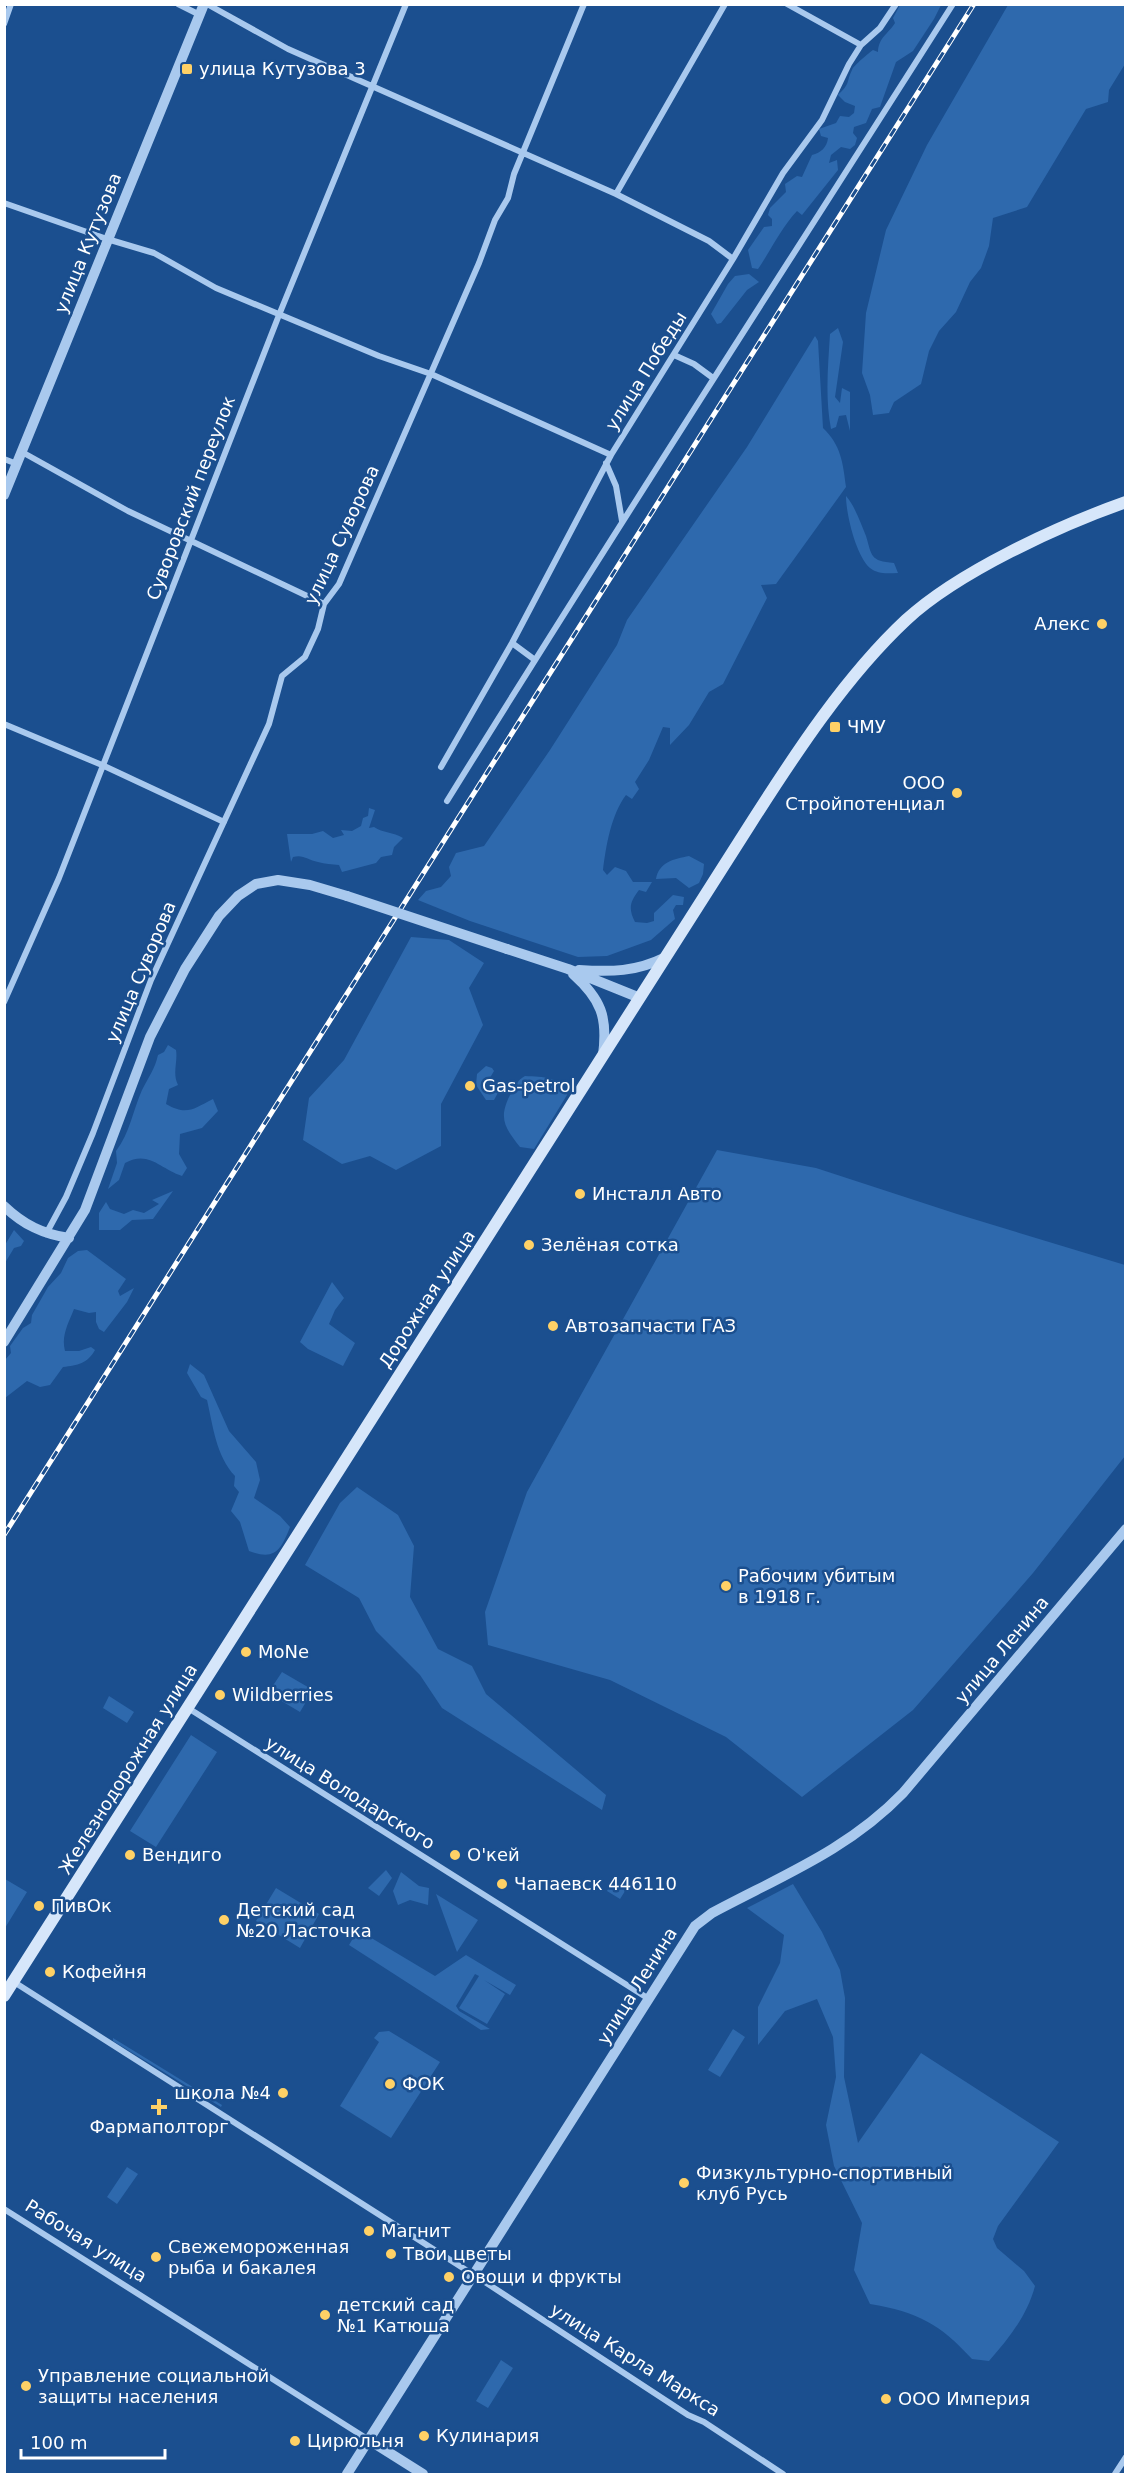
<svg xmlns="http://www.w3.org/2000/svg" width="1130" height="2479" font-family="'DejaVu Sans',sans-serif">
	<rect width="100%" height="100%" fill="#1b4f8f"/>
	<path fill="#2e69ad" d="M900 5H941L934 19 913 51 896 62 880 107 872 109 866 123 854 127 853 133 857 138 855 145 850 149 841 147 831 155 829 163 837 160 838 170 802 215 797 211C781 228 771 250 758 269L752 268 748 250 764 227 772 226V219L768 215 770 208 786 192 785 184 797 176 802 177 812 155C821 153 827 147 828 138L821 136 819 129 836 123 840 116 849 117 854 113 855 106 845 102 838 95C851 83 846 82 852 70 853 66 870 52 873 50L878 52C878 38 889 33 895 23L893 18Z
		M1008 5H1125V64L1109 90 1108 102 1086 109 1027 207 993 218 989 246 981 268 970 282 956 312 939 331 929 351 921 384 894 402 889 413 873 415 870 395 862 373 866 313 886 230 927 145Z
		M749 274 759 282 747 290 721 323 717 324 711 314 728 284 735 276Z
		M838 328 843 342 835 397 840 403 842 388 850 392V431L846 415 839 416 836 427 831 429C825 398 828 366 830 334Z
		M815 336 818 341 823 428C841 445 843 463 846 487L776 584 761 585 767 598 723 684 709 692 689 725 670 745V728L663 727 649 760 635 782 639 789 632 799 626 795C611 815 606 846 603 870L607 875 615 867 626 871 633 882H652L646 892 639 890C630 902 628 908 635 922L647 923 654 921V913L673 895 684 897 683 905H676L673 910 675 919 651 940 607 956 578 957 470 921 418 900 426 891 441 887 451 876 449 867 456 853 484 846 550 750 617 645 627 620 747 447Z
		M846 496C855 506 861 524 866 536 872 556 870 561 894 563L898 573C888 573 879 575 870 568 856 556 846 514 846 496Z
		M369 808 375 810 369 828 374 827C383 833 393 832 403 838L394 847 392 855 381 857 376 863 342 872 339 865C332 864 325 864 318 862 308 860 303 854 293 857L291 862 287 834H312L323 831 333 838 344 835 341 830 352 831 361 826 363 818 368 816Z
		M689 856 704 864 703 874 699 883 689 888 676 878 656 879C659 862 674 859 689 856Z
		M411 937 449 940 484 963 469 988 483 1025 441 1104V1146L396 1170 370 1156 342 1164 303 1140 309 1098 344 1060Z
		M168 1045 176 1050C178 1062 172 1073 178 1085L169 1089 166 1104C187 1116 193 1109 213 1099L218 1111 202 1128 180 1134 179 1154 187 1168 182 1176C160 1169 149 1150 125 1163L119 1180 108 1189 117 1163 116 1151C130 1133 133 1110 142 1090 148 1078 155 1069 158 1055L164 1052Z
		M486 1066 492 1068 494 1071 488 1081 500 1089 494 1100H486L476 1085 477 1074Z
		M525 1076C543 1077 561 1076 567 1095L534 1149 520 1147C505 1128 498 1119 510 1095 515 1087 517 1080 525 1076Z
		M717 1150 816 1168 957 1214 1125 1265V1456L1033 1573 913 1710 802 1797 726 1737 610 1680 488 1645 485 1612 527 1492Z
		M173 1191 153 1219 132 1220 120 1230H99V1213L106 1202 110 1209 124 1214 133 1210 144 1213 159 1204 152 1200Z
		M14 1230 24 1241 21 1246 14 1248 5 1263V1245Z
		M87 1250 126 1279 118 1291 120 1296 134 1288 127 1302 104 1332 99 1329 96 1322V1312L89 1313 74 1309C68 1324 61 1336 65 1351H79L91 1347 95 1350C87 1364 78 1365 63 1367L50 1385 40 1387 27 1381 5 1398V1360L11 1353 10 1346 23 1328 31 1323 32 1315 48 1287 61 1273 68 1258 78 1251Z
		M332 1282 344 1298 335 1310 329 1324 355 1343 343 1366 308 1349 300 1342Z
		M190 1364 204 1375 229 1431 256 1462 260 1480 254 1498 280 1516 290 1527C281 1550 275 1561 249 1551L240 1522 231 1511 239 1492 234 1486 235 1476C216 1456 213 1426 207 1400L201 1397 187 1373Z
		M357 1487 398 1515 414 1546 410 1597 438 1649 472 1666 486 1694 606 1795 602 1810 442 1708 420 1675 376 1631 359 1598 305 1565 340 1503Z
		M282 1672 313 1690 300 1712 268 1693Z
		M109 1696 134 1712 127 1723 103 1708Z
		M191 1735 217 1752 156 1847 130 1831Z
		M386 1870 392 1878 379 1896 368 1888Z
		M401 1872 419 1886 429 1888 428 1905 410 1900 398 1905 393 1891Z
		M5 1879 27 1892 5 1928Z
		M613 1879 627 1888 620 1899 607 1891Z
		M793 1884 822 1932 840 1970 845 1998 844 2077 858 2143 921 2053 1059 2142 998 2226 993 2239 997 2248 1024 2271 1035 2286C1027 2316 1009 2338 989 2361L972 2359C940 2324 918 2312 870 2304L854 2270 862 2223 834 2166 826 2125 836 2077 833 2037 817 1999 785 2011 758 2045V2007L780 1963 784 1935 747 1908Z
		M276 1888 319 1914 300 1948 256 1921Z
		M436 1894 478 1920 457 1952Z
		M358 1930 435 1976 466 1955 516 1985 510 1995 484 1980 505 1994 487 2024 459 2008 479 1976 475 1974 456 2006 459 2011 490 2029 481 2030 349 1945Z
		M733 2029 745 2037 720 2077 708 2070Z
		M389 2031 440 2062 391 2138 340 2106 379 2042 374 2038 379 2032Z
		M113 2038 222 2105 221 2107 113 2041Z
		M127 2167 138 2174 117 2204 107 2197Z
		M501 2360 513 2368 488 2408 476 2401Z"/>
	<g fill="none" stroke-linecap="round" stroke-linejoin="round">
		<path stroke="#a9c9ee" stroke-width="6" d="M178 4 200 15
			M207 4 288 49 616 194 709 241 733 259
			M787 4 861 45
			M4 24 11 4
			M616 194 725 4
			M4 203 107 239 154 253 216 288 379 356 431 374 611 455
			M674 355 694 364 713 378
			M22 452 128 511 324 604
			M4 459 17 464
			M606 463 616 486 622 521
			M512 643 535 660
			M4 724 102 765 224 822
			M441 767 512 643 611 455 733 259 783 173 822 120 849 64 861 45 880 28 896 4
			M447 801C613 533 784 270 953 4
			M4 1002 59 878 279 315 406 4
			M46 1234 66 1197 93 1133 151 980 269 724 282 676 305 657 318 629 324 604 339 584 479 263 495 220 508 198 514 174 584 4
			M188 1708 649 1999
			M14 1982 488 2284 688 2415 704 2422 783 2474
			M4 2209 369 2440
			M1115 2474 1126 2457"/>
		<path stroke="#a9c9ee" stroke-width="10" d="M4 495 204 4
			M507 949 568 969 640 998
			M579 970C611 972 636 972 666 957
			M573 974C601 999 608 1017 603 1055
			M4 1206C24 1225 43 1234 69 1238
			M4 1342 85 1210 150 1037 185 969 219 916 238 896 256 884 278 880 310 885 347 896
			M369 2440 423 2474
			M347 2474 695 1926 712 1913C781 1876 848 1850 903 1793L1126 1529"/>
		<path stroke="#d6e6fa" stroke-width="12" d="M4 1996 751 823C795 754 846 676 906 620 958 572 1058 526 1126 502"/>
		<defs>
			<path id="rail" d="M4 1535 974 4"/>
		</defs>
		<use href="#rail" stroke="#fff" stroke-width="5"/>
		<use href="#rail" stroke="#1b4f8f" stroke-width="3" stroke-dasharray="9" stroke-linecap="butt"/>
		<path stroke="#a9c9ee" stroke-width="10" d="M347 896 507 949"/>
	</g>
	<g fill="#ffd166" stroke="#1b4f8f" stroke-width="2">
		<rect x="181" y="63" width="12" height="12" rx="3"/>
		<circle cx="1102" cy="624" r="6"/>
		<rect x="829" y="721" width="12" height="12" rx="3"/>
		<circle cx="957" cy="793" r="6"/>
		<circle cx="470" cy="1086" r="6"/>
		<circle cx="580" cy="1194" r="6"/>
		<circle cx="529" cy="1245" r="6"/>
		<circle cx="553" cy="1326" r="6"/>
		<circle cx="726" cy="1586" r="6"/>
		<circle cx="246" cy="1652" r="6"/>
		<circle cx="220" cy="1695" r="6"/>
		<circle cx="130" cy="1855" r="6"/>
		<circle cx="455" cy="1855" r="6"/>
		<circle cx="502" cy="1884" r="6"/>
		<circle cx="39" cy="1906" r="6"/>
		<circle cx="224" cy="1920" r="6"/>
		<circle cx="50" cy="1972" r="6"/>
		<circle cx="390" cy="2084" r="6"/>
		<circle cx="283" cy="2093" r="6"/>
		<path d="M156 2098h6v6h6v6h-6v6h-6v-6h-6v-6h6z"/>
		<circle cx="684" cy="2183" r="6"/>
		<circle cx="369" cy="2231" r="6"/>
		<circle cx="391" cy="2254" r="6"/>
		<circle cx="156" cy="2257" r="6"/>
		<circle cx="449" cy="2277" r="6"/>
		<circle cx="325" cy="2315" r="6"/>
		<circle cx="26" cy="2386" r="6"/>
		<circle cx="886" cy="2399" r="6"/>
		<circle cx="424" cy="2436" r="6"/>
		<circle cx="295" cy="2441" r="6"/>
	</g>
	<g text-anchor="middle" stroke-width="5" stroke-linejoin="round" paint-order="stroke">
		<g font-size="18" fill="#fff" stroke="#1b4f8f" text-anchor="start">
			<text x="199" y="75">улица Кутузова 3</text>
			<text x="1090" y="630" text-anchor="end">Алекс</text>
			<text x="847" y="733">ЧМУ</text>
			<text x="945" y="789" text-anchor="end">ООО<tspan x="945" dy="21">Стройпотенциал</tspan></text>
			<text x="482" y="1092">Gas-petrol</text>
			<text x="592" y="1200">Инсталл Авто</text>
			<text x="541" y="1251">Зелёная сотка</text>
			<text x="565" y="1332">Автозапчасти ГАЗ</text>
			<text x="738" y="1582">Рабочим убитым<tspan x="738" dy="21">в 1918 г.</tspan></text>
			<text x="258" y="1658">MoNe</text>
			<text x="232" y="1701">Wildberries</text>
			<text x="142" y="1861">Вендиго</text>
			<text x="467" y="1861">О'кей</text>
			<text x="514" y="1890">Чапаевск 446110</text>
			<text x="51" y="1912">ПивОк</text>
			<text x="236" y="1916">Детский сад<tspan x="236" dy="21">№20 Ласточка</tspan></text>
			<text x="62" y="1978">Кофейня</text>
			<text x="402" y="2090">ФОК</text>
			<text x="271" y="2099" text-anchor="end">школа №4</text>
			<text x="159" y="2133" text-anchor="middle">Фармаполторг</text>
			<text x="696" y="2179">Физкультурно-спортивный<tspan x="696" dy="21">клуб Русь</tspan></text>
			<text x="381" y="2237">Магнит</text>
			<text x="168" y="2253">Свежемороженная<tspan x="168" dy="21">рыба и бакалея</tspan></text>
			<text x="403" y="2260">Твои цветы</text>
			<text x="461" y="2283">Овощи и фрукты</text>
			<text x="337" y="2311">детский сад<tspan x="337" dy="21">№1 Катюша</tspan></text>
			<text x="38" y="2382">Управление социальной<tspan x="38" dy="21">защиты населения</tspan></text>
			<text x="898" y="2405">ООО Империя</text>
			<text x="436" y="2442">Кулинария</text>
			<text x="307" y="2447">Цирюльня</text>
		</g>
		<g font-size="18" fill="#fff" stroke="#1b4f8f">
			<text transform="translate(88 243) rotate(-68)" y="6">улица Кутузова</text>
			<text transform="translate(646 371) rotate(-58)" y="6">улица Победы</text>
			<text transform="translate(191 498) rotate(-69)" y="6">Суворовский переулок</text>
			<text transform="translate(342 535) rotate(-65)" y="6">улица Суворова</text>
			<text transform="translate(141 972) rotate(-67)" y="6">улица Суворова</text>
			<text transform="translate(427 1299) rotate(-57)" y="6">Дорожная улица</text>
			<text transform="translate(1002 1650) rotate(-50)" y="6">улица Ленина</text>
			<text transform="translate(128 1769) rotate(-58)" y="6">Железнодорожная улица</text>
			<text transform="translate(350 1793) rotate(32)" y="6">улица Володарского</text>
			<text transform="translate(637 1986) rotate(-58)" y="6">улица Ленина</text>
			<text transform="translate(86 2241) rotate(32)" y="6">Рабочая улица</text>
			<text transform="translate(635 2360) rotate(32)" y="6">улица Карла Маркса</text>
		</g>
	</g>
	<rect width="1130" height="2479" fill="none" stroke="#ffffff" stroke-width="12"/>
	<path d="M21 2449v9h144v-9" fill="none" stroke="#ffffff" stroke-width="3"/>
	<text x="30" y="2449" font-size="18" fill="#ffffff" stroke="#1b4f8f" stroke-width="4.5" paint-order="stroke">100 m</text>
</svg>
